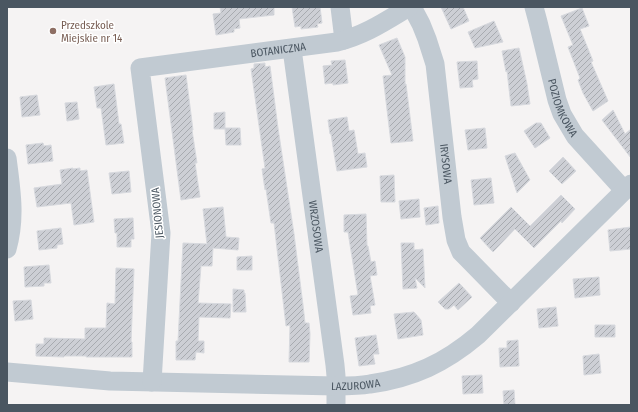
<svg xmlns="http://www.w3.org/2000/svg" width="638" height="412" font-family="'Fira Sans Condensed',sans-serif">
	<defs>
		<pattern id="building-hatch" width="6" height="6" patternUnits="userSpaceOnUse"><rect width="6" height="6" fill="#cdcfd5"/><path d="M-1 1l2-2M0 6l6-6M5 7l2-2" fill="none" stroke="#a8abb0"/></pattern>
	</defs>
	<rect width="100%" height="100%" fill="#f5f3f3"/>
	<path fill="url(#building-hatch)" stroke="#d7d9de" d="M220 7H274V15L239 19 240 28 234 29V32L216 35 213 14 221 13Z
		M292 7H320L322 23 317 24 318 27 301 29V26L295 27Z
		M441 7H463L469 21 451 29Z
		M582 8 589 26 580 29 593 61 591 62 608 101 593 111 583 93 578 80 580 78 568 47 573 45 561 16Z
		M494 21 503 42 475 48 468 32Z
		M397 38 405 57V84H406L413 141 391 143 383 76 392 75 379 45Z
		M519 48 527 84 530 104 511 106 507 71 506 72 502 51Z
		M345 60 348 83 333 85V83L325 84 323 66 332 65 331 61Z
		M477 61 478 79 472 80 473 87 460 88 457 62Z
		M265 63V67L270 66 278 128 294 234 303 305 305 323H309L310 334 309 362H289L290 325 286 326 274 223H271L266 189 265 190 262 169 265 168 251 69 254 68V64Z
		M186 75 193 130H192L197 163H195L200 197 181 200 165 78Z
		M114 84 119 124H121L124 143 106 145 101 108H97L94 87Z
		M37 95 40 115 22 117 20 97Z
		M77 102 79 119 67 121 65 103Z
		M613 110 625 134 631 129V158L602 120Z
		M225 112V129H214V113Z
		M347 117 349 131 354 130 358 154 365 153 367 167 337 171 333 147 331 134H330L328 120Z
		M536 123H541L550 138 535 148 524 131Z
		M225 128H240L241 145H226Z
		M485 128 487 148 468 150 465 130Z
		M43 143 44 146 51 145 53 161 28 164 26 145Z
		M515 153 530 180 517 193 505 156Z
		M563 157 576 171 562 184 549 171Z
		M73 168V169L80 168V171L87 170 94 222 74 225 71 203 37 207 34 188 62 184 60 170Z
		M129 171 131 192 112 194 109 173Z
		M394 175 395 202H381L380 176Z
		M491 178 494 203 474 205 471 180Z
		M561 195 575 209 562 223 561 221 534 248 515 229 493 252 480 238 511 207 530 226Z
		M419 199 420 217 401 219 399 201Z
		M438 206 439 223 426 225 424 208Z
		M223 207 226 237 239 238 238 250 213 248 212 266H201L198 303 231 304 230 318 199 317 198 341H204V353L196 352 195 360H176V341H178L183 243 207 244 203 209Z
		M366 214 367 246H368L371 262 375 261 377 275 370 276 375 305 370 306 371 313 353 315 350 296 358 295 348 232H344V215Z
		M133 218 134 239H131V247H117V233H115L114 219Z
		M631 227V249L610 251 608 230Z
		M61 228 63 244 57 245V248L39 250 37 231Z
		M401 243H414V250L423 249 425 288 415 278 417 288 403 289Z
		M252 256V270H237V257Z
		M49 265 51 283H44V286L25 287 24 267Z
		M116 268 134 269 131 342H132V357H86V356H64V357L36 356V344H44V338L85 339V328H106L107 303 115 304Z
		M599 277 600 295 575 298 573 279Z
		M459 283 472 297 458 310 454 305 449 309H445L438 302Z
		M233 289 244 290V293H245L246 312H233Z
		M31 300 33 319 15 321 13 301Z
		M556 307 558 326 539 328 537 309Z
		M414 312 421 320 423 335 398 339 394 314Z
		M595 325H615V337H595Z
		M376 335 379 354H373L375 364 359 366 355 338Z
		M518 340 519 366 500 367 499 348H507V341Z
		M599 354 601 373 584 375 583 356Z
		M482 375 483 393 463 394 462 376Z
		M514 390 515 405H504L503 391Z"/>
	<g fill="none" stroke-linecap="round" stroke-linejoin="round">
		<g stroke="#c1cad2" stroke-width="19">
			<path d="M340 7 344 40"/>
			<path id="s1" d="M412 7 421 24 427 39 435 64 452 217 456 240 461 252 466 257 511 303"/>
			<path id="s2" d="M534 7 538 22 557 100 562 114 575 136 624 190"/>
			<path id="s3" d="M292 49 335 365 336 376V405"/>
			<path d="M7 158C11 189 16 218 7 249"/>
			<path id="s4" d="M7 372 110 381 336 386C347 386 359 386 370 384 413 378 445 363 478 335L631 184"/>
			<path id="s5" d="M152 382 161 233 140 68 337 42C365 35 384 22 409 7"/>
		</g>
	</g>
	<circle fill="#8d6e63" stroke="#fff" stroke-width="1.5" cx="53" cy="31" r="4"/>
	<g text-anchor="middle" stroke-width="3" stroke-linejoin="round" paint-order="stroke">
		<g font-size="11" fill="#785e54" stroke="#fff" text-anchor="start">
			<text x="61" y="29">Przedszkole<tspan x="61" dy="13">Miejskie nr 14</tspan></text>
		</g>
		<g font-size="11" fill="#4a5661" stroke="#fff">
			<text dy="4" stroke="none"><textPath href="#s5" startOffset="455">BOTANICZNA</textPath></text>
			<text dy="4" stroke="none"><textPath href="#s2" startOffset="105">POZIOMKOWA</textPath></text>
			<text dy="4" stroke="none"><textPath href="#s1" startOffset="162">IRYSOWA</textPath></text>
			<text transform="translate(157 213) rotate(-95)" y="4">JESIONOWA</text>
			<text dy="4" stroke="none"><textPath href="#s3" startOffset="179">WRZOSOWA</textPath></text>
			<text dy="4" stroke="none"><textPath href="#s4" startOffset="349">LAZUROWA</textPath></text>
		</g>
	</g>
	<rect width="638" height="412" fill="none" stroke="#4a5661" stroke-width="16"/>
</svg>
